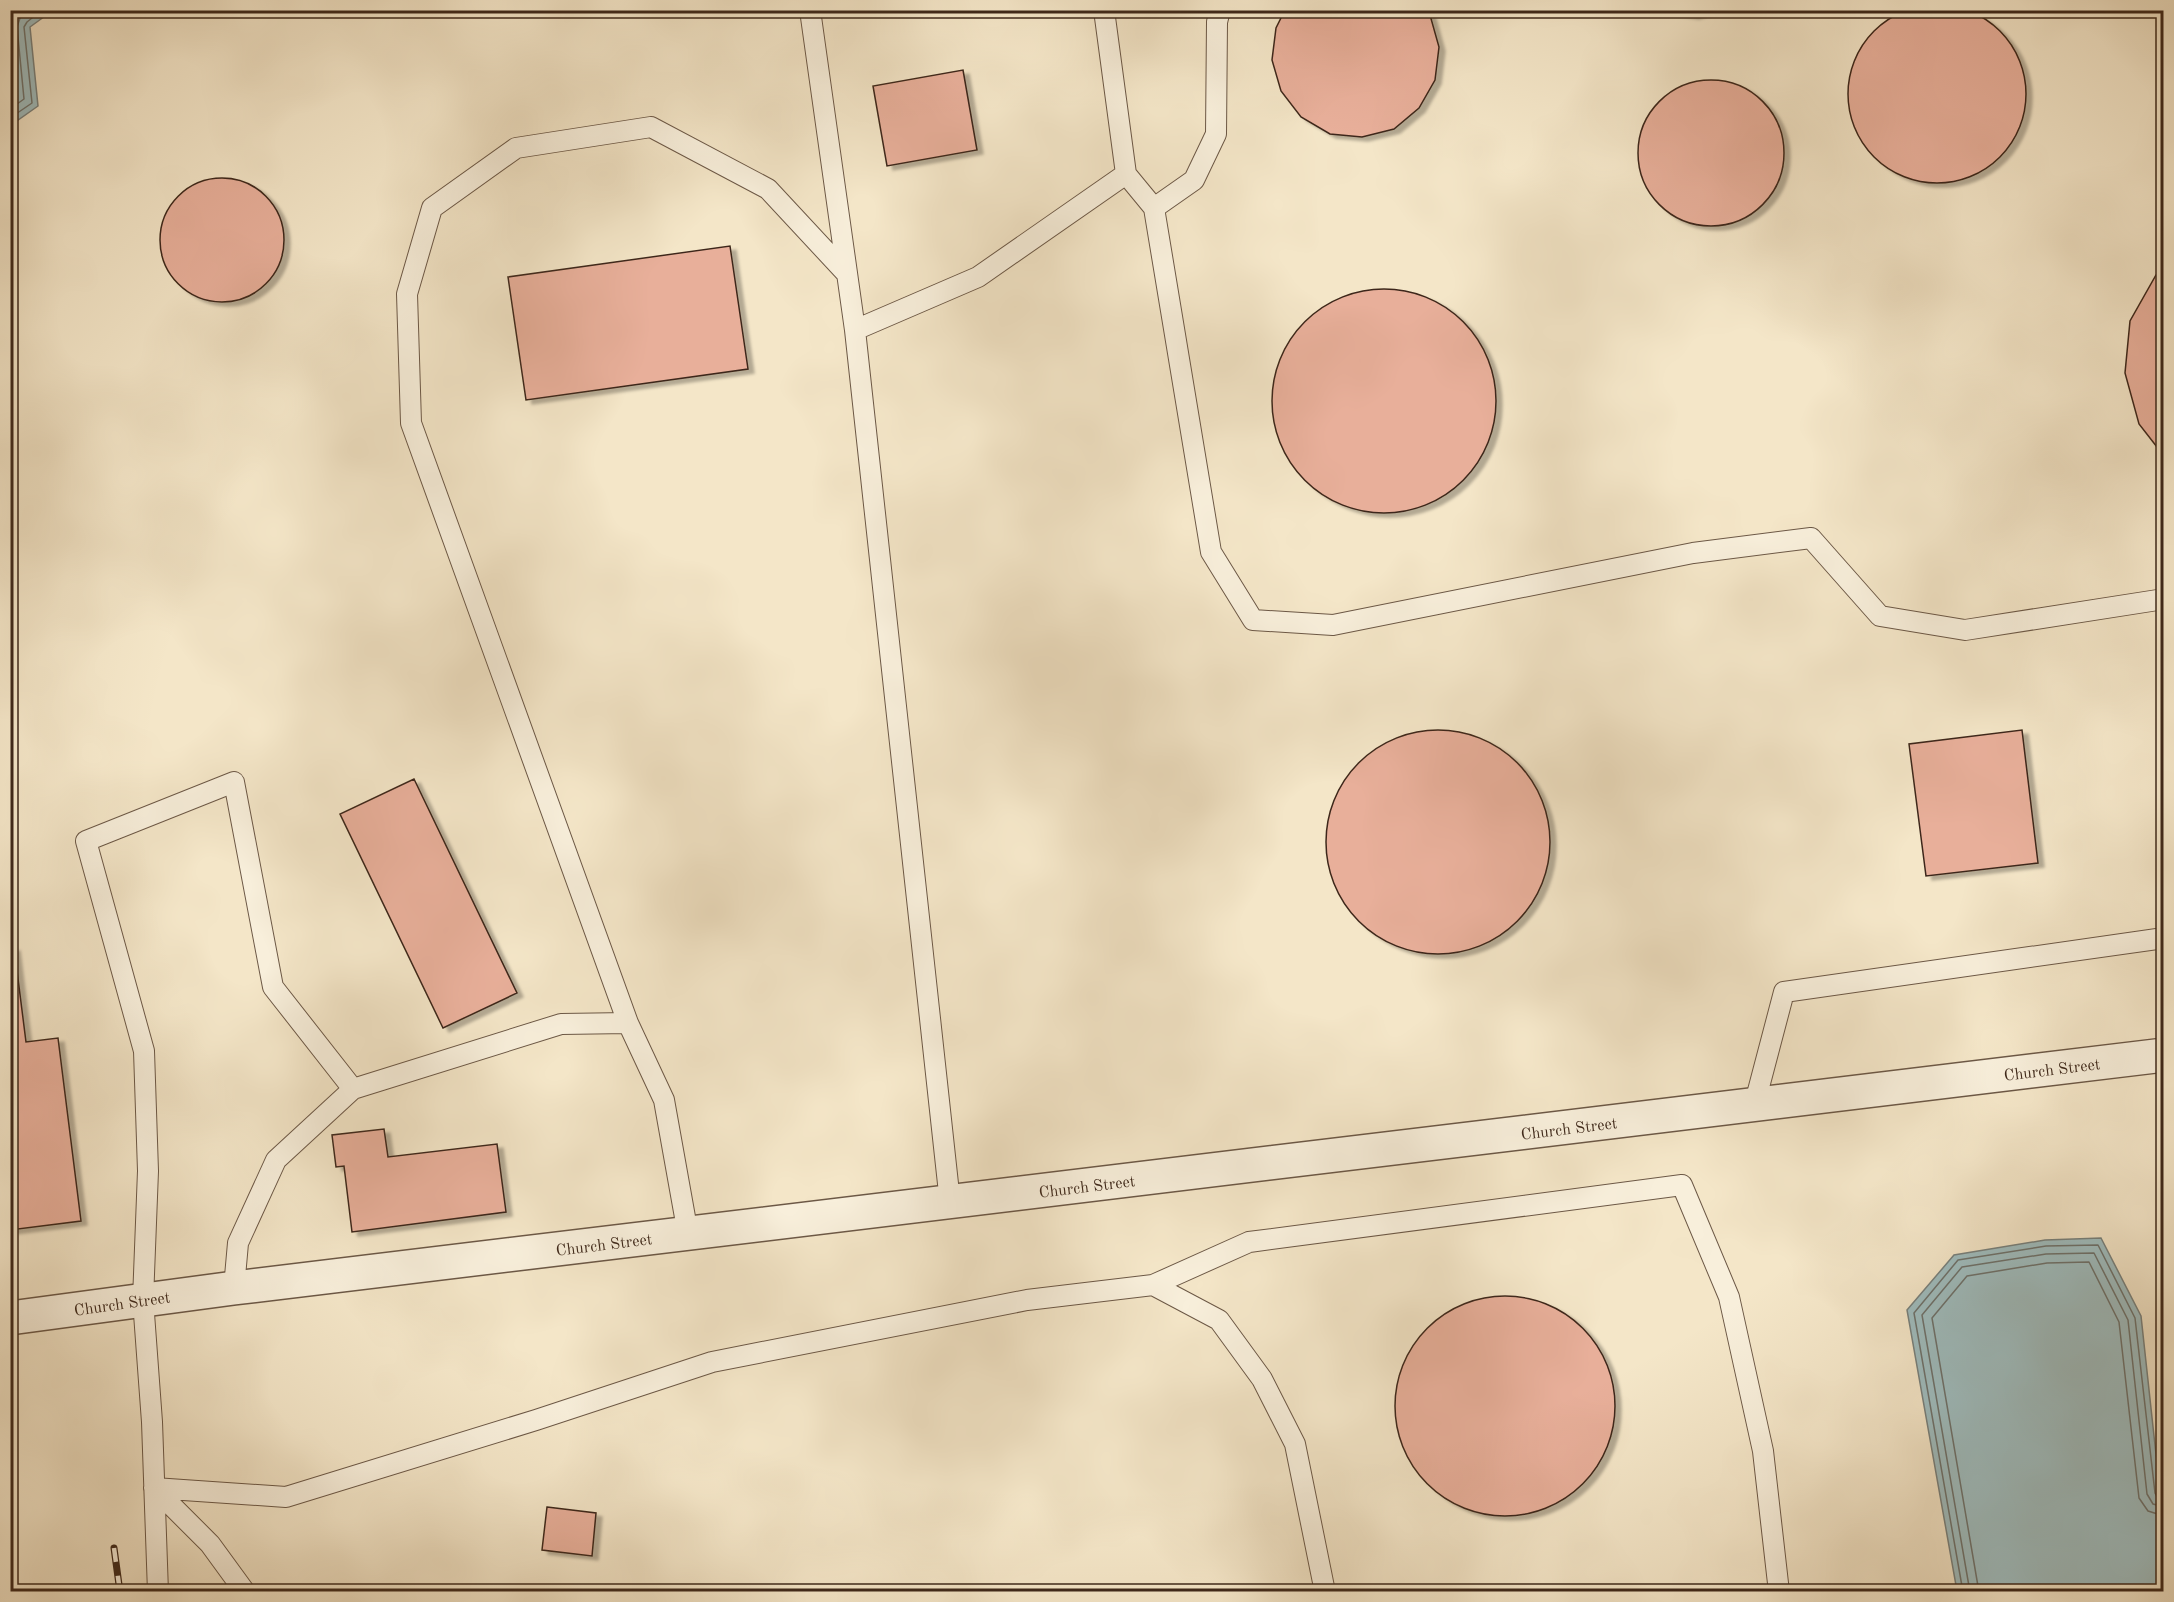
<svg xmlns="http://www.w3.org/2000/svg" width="2174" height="1602" font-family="'Old Standard TT',serif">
	<defs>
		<filter id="shadow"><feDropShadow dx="6" dy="4" stdDeviation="1.5" flood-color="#0004"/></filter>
	</defs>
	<rect width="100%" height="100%" fill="#f4e6c8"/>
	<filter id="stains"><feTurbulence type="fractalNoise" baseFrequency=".00333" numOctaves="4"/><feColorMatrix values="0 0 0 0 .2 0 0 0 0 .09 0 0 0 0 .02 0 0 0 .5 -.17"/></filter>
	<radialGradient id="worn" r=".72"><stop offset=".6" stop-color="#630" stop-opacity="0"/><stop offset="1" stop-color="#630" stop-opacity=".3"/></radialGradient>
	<path fill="#9fbdbf" stroke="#78817d" stroke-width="1.5" d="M11 10 52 11 30 27 38 106 11 125Z
		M2101 1238 2141 1316 2163 1519V1591H1957L1907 1310 1954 1255 2045 1240Z"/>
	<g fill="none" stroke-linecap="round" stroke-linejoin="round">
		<path stroke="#6e726c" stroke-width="1.5" d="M10 109 24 99 17 27 20 18 30 10
			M10 118 32 103 24 27 27 22 42 10
			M1963 1592 1914 1313 1958 1260 2046 1246 2098 1245 2135 1318 2155 1493 2158 1498 2164 1499
			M1970 1592 1922 1315 1962 1267 2046 1254 2094 1253 2128 1320 2147 1494 2153 1504 2164 1507
			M1979 1592 1932 1318 1967 1276 2047 1263 2089 1262 2119 1322 2139 1498 2148 1511 2164 1516"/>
	</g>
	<path fill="#e8af9a" stroke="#3e281a" stroke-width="1.5" filter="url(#shadow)" d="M1848 94a89 89 0 1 1 178 0a89 89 0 1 1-178 0Z
		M1285 10H1427L1430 15 1439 47 1435 80 1419 108 1394 129 1362 137 1330 134 1301 117 1281 91 1272 60 1276 28Z
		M1663 10H1709L1693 15Z
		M963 70 977 150 887 166 873 86Z
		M1638 153a73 73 0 1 1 146 0a73 73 0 1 1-146 0Z
		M160 240a62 62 0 1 1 124 0a62 62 0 1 1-124 0Z
		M730 246 748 369 526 400 508 277Z
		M2164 269V456L2139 424 2125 373 2130 321 2156 275Z
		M1272 401a112 112 0 1 1 224 0a112 112 0 1 1-224 0Z
		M2022 730 2038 863 1926 876 1909 744Z
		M1326 842a112 112 0 1 1 224 0a112 112 0 1 1-224 0Z
		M414 779 517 993 443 1028 340 814Z
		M14 947 26 1042 58 1038 81 1221 10 1230V948Z
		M384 1129 388 1157 497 1144 506 1212 352 1232 344 1166 336 1167 332 1135Z
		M1395 1406a110 110 0 1 1 220 0a110 110 0 1 1-220 0Z
		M547 1507 596 1513 592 1556 542 1550Z
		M85 1586 86 1592H13Z"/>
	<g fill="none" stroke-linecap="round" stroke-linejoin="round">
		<defs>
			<path id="service" d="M810 10 855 330 950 1202
				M1104 10 1126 174
				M1154 208 1194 180 1216 134 1217 22 1220 10
				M855 330 978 277 1126 174 1154 208 1211 552 1253 620 1333 625 1693 553 1811 538 1880 616 1965 630 2164 599
				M1754 1106 1784 992 2164 938
				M688 1234 664 1100 628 1023 411 423 407 294 432 208 516 148 651 127 768 189 847 274
				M1153 1285 1249 1242 1682 1185 1729 1297 1763 1451 1779 1592
				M234 1288 238 1243 276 1160 353 1089 561 1024 628 1023
				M154 1488 286 1497 536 1420 712 1362 1027 1300 1153 1285 1219 1320 1262 1379 1295 1444 1325 1592
				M154 1488 210 1544 245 1592
				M158 1592 152 1422 143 1300 148 1171 144 1051 86 841 234 782 273 987 353 1089"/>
			<path id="tertiary" d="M10 1318 234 1288 2164 1055"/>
		</defs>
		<use href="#service" stroke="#6c5846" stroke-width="22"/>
		<use href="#tertiary" stroke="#6c5846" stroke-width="36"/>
		<use href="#service" stroke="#f8efdb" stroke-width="20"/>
		<use href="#tertiary" stroke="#f8efdb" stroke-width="33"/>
		<defs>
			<path id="rail" d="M114 1548 120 1592"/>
		</defs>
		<use href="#rail" stroke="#3e281a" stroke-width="7"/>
		<use href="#rail" stroke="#f8efdb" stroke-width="4.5" stroke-dasharray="14" stroke-linecap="butt"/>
	</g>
	<g text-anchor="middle" stroke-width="6" stroke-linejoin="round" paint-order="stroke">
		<g font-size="16" fill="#3e281a" stroke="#f8efdb">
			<text transform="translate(2052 1069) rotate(-7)" y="6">Church Street</text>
			<text transform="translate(1569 1128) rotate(-7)" y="6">Church Street</text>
			<text transform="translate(1087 1186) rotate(-7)" y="6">Church Street</text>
			<text transform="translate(604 1244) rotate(-7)" y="6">Church Street</text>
			<text transform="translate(122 1303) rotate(-8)" y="6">Church Street</text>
		</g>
	</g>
	<rect width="2174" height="1602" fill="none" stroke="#f4e6c8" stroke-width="36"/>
	<rect x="12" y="12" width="2150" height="1578" fill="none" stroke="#3e281a" stroke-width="3"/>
	<rect x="18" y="18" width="2138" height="1566" fill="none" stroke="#3e281a" stroke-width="1.5"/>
	<rect width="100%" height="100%" filter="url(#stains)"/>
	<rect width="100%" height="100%" fill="url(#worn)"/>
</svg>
